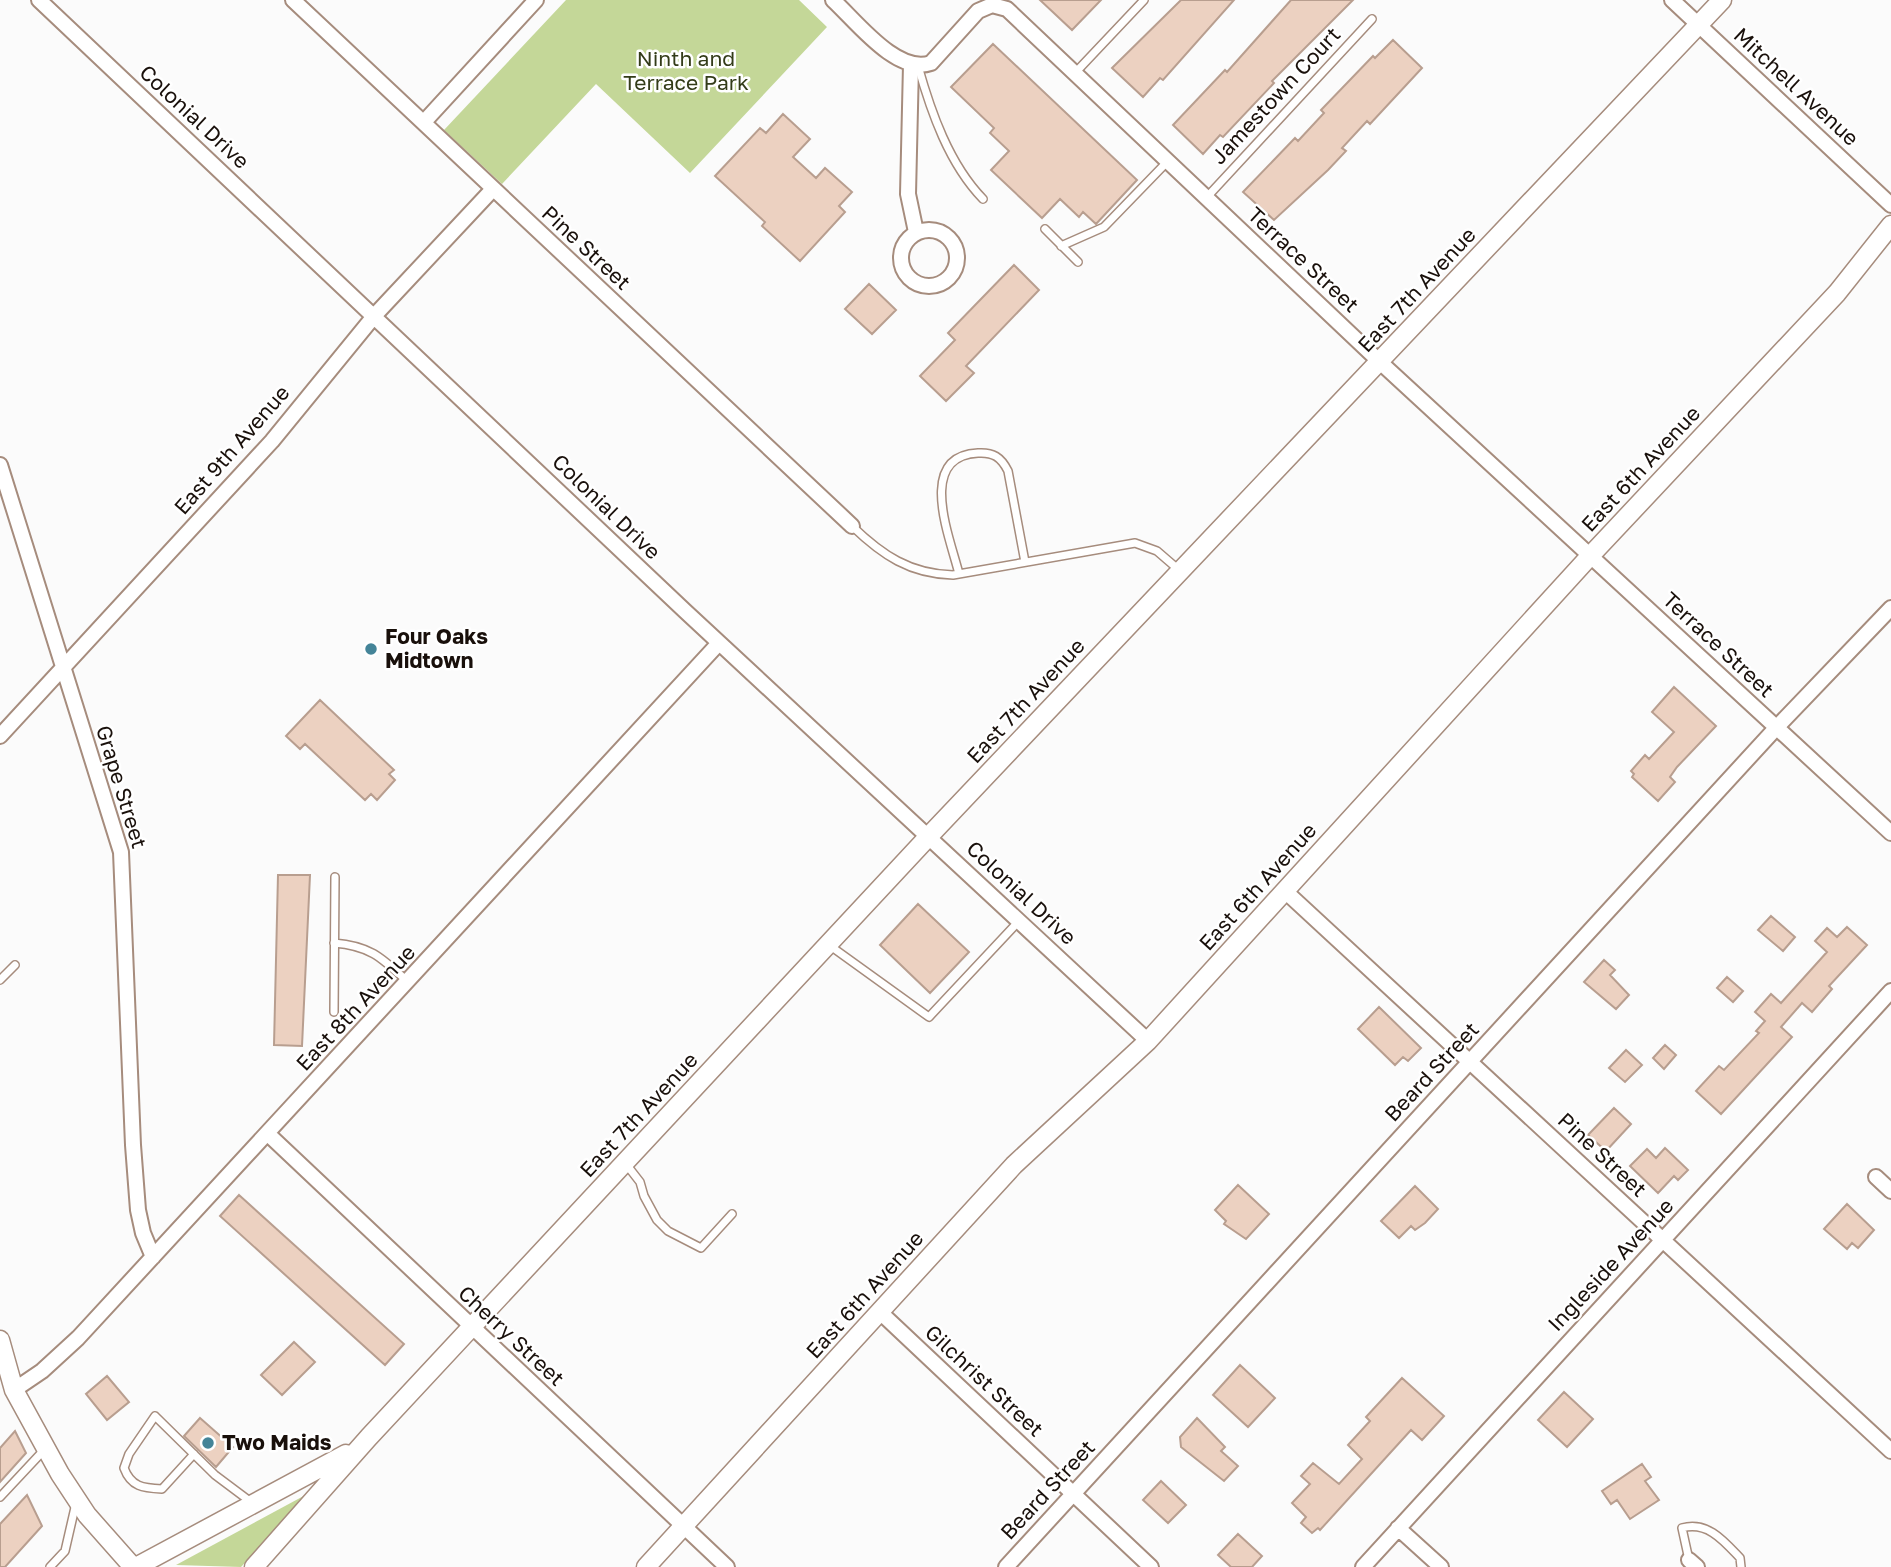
<svg xmlns="http://www.w3.org/2000/svg" width="1891" height="1567" font-family="'Golos Text',sans-serif">
	<rect width="100%" height="100%" fill="#fbfbfb"/>
	<path fill="#c4d798" d="M566 0H799L827 27 690 173 596 84 502 184 444 130Z
		M311 1492 241 1567 176 1565Z"/>
	<path fill="#ecd1c1" stroke="#b89e8f" stroke-width="2" d="M1040 0H1101L1072 30Z
		M1181 0H1234L1163 80 1160 78 1143 97 1112 68Z
		M1291 0H1353L1272 81 1274 83 1223 137 1220 135 1203 154 1173 125 1225 70 1227 72Z
		M1393 40 1422 68 1370 124 1367 121 1342 148 1346 151 1328 170 1274 220 1243 192 1295 138 1298 141 1324 113 1321 110 1373 56 1375 58Z
		M993 44 1137 180 1096 224 1083 212 1079 217 1060 199 1042 218 991 170 1009 151 990 133 994 128 951 87Z
		M783 114 810 139 793 157 816 178 825 168 852 192 839 206 845 212 800 261 762 226 765 222 715 176 760 128 766 133Z
		M1014 265 1039 290 966 366 974 373 946 401 920 376 955 340 948 333Z
		M869 284 896 310 872 334 845 309Z
		M1674 687 1716 726 1677 767 1670 777 1675 782 1658 801 1632 777 1634 774 1631 771 1645 755 1649 759 1674 732 1652 712Z
		M320 700 394 770 389 774 395 780 377 800 371 794 365 800 305 744 300 749 286 736Z
		M278 875H310L302 1046 274 1045Z
		M918 904 969 952 930 993 880 945Z
		M1771 916 1795 937 1783 951 1758 930Z
		M1847 927 1867 945 1829 986 1832 989 1812 1012 1802 1003 1781 1027 1792 1037 1721 1114 1696 1091 1719 1066 1724 1070 1759 1033 1756 1031 1765 1021 1755 1012 1771 994 1781 1003 1827 952 1815 941 1827 928 1837 937Z
		M1604 960 1615 970 1610 975 1629 995 1616 1009 1584 982Z
		M1727 977 1743 991 1733 1002 1717 988Z
		M1379 1007 1421 1048 1408 1061 1403 1057 1395 1065 1358 1029Z
		M1665 1045 1676 1055 1664 1069 1653 1058Z
		M1626 1050 1642 1065 1625 1082 1609 1068Z
		M1614 1108 1631 1124 1606 1151 1588 1135Z
		M1665 1148 1688 1170 1678 1180 1674 1176 1658 1193 1630 1166 1647 1149 1656 1158Z
		M1238 1185 1269 1214 1246 1239 1224 1224 1226 1221 1215 1210Z
		M1415 1186 1438 1209 1425 1223 1415 1230 1411 1226 1399 1238 1381 1221Z
		M239 1195 404 1344 385 1365 220 1216Z
		M1847 1204 1874 1230 1858 1248 1852 1243 1847 1249 1824 1229Z
		M294 1342 315 1362 282 1395 261 1375Z
		M1240 1365 1275 1398 1248 1427 1213 1395Z
		M107 1376 129 1402 107 1420 86 1394Z
		M1402 1378 1444 1416 1422 1440 1411 1430 1320 1530 1318 1528 1312 1533 1301 1523 1306 1517 1292 1503 1310 1484 1301 1476 1313 1463 1339 1484 1362 1459 1348 1445 1370 1421 1366 1417Z
		M1564 1392 1593 1419 1567 1447 1538 1420Z
		M200 1418 233 1447 216 1467 184 1436Z
		M1197 1418 1225 1447 1221 1451 1238 1466 1224 1481 1181 1447 1180 1437Z
		M15 1431 26 1453 0 1482V1448Z
		M1642 1464 1651 1477 1645 1481 1659 1500 1630 1519 1617 1500 1611 1504 1602 1491Z
		M1161 1481 1186 1505 1168 1523 1143 1500Z
		M27 1495 42 1526 5 1567H0V1524Z
		M1238 1534 1262 1556 1252 1567H1231L1218 1555Z"/>
	<g fill="none" stroke-linecap="round" stroke-linejoin="round">
		<defs>
			<path id="service" d="M918 66C931 112 949 164 983 199
				M1075 73 1144 0
				M1207 197 1372 19
				M1045 229 1078 262
				M1061 246 1104 227 1168 161
				M852 526C882 555 910 574 953 575L1135 543 1157 551 1179 570
				M959 574C951 540 915 456 978 453 993 452 1001 457 1008 471L1025 562
				M334 943C371 946 382 958 408 982
				M829 945 929 1017 1019 921
				M0 980 15 965
				M334 1012 335 877
				M626 1164 640 1182 644 1196 657 1220 668 1231 701 1248 732 1214
				M194 1454 162 1489C143 1488 131 1487 124 1468L129 1454 155 1416 215 1475 251 1502
				M0 1497 45 1449
				M1689 1560 1682 1528C1708 1521 1724 1541 1740 1558L1741 1567
				M50 1567 65 1551 76 1503"/>
			<path id="minor" d="M39 0 685 611 1148 1041
				M293 0 852 526
				M833 0C856 21 897 75 931 63L978 11 992 5 1007 9 1380 362 1891 833
				M1672 0 1891 205
				M911 65 908 194 916 232
				M424 122 536 0
				M901 258a28 28 0 1 1 56 0a28 28 0 1 1-56 0Z
				M0 465 121 852 133 1145 138 1210 143 1233 153 1257
				M0 736 272 441 375 315 493 189
				M1285 891 1891 1451
				M268 1134 727 1567
				M1876 1177 1891 1191
				M880 1312 1151 1567
				M14 1390 42 1371 78 1338 719 643
				M1398 1528 1441 1567
				M1689 1560 1697 1567
				M1006 1567 1776 728 1891 608
				M1363 1567 1891 991"/>
			<path id="tertiary" d="M0 1340 14 1390 60 1474 87 1515 133 1567
				M136 1567 346 1454
				M254 1567 369 1437 929 836 1722 0
				M646 1567 1014 1165 1148 1041 1590 556 1837 293 1891 225"/>
		</defs>
		<use href="#service" stroke="#a68c7d" stroke-width="10"/>
		<use href="#minor" stroke="#a68c7d" stroke-width="18"/>
		<use href="#tertiary" stroke="#a68c7d" stroke-width="21"/>
		<use href="#service" stroke="#fff" stroke-width="7"/>
		<use href="#minor" stroke="#fff" stroke-width="14"/>
		<use href="#tertiary" stroke="#fff" stroke-width="18"/>
	</g>
	<g fill="#448498" stroke="#fff" stroke-width="2.5">
		<circle cx="371" cy="649" r="7"/>
		<circle cx="208" cy="1443" r="7"/>
	</g>
	<g text-anchor="middle" stroke-width="5" stroke-linejoin="round" paint-order="stroke">
		<g font-size="21" fill="#333c19" stroke="#fff">
			<text x="686" y="66">Ninth and<tspan x="686" dy="24">Terrace Park</tspan></text>
		</g>
		<g font-size="21" fill="#19100b" stroke="#fff">
			<text transform="translate(1796 87) rotate(43)" y="7">Mitchell Avenue</text>
			<text transform="translate(1276 96) rotate(-47)" y="7">Jamestown Court</text>
			<text transform="translate(194 117) rotate(43)" y="7">Colonial Drive</text>
			<text transform="translate(586 248) rotate(43)" y="7">Pine Street</text>
			<text transform="translate(1303 260) rotate(43)" y="7">Terrace Street</text>
			<text transform="translate(1417 290) rotate(-47)" y="7">East 7th Avenue</text>
			<text transform="translate(232 450) rotate(-49)" y="7">East 9th Avenue</text>
			<text transform="translate(1641 469) rotate(-47)" y="7">East 6th Avenue</text>
			<text transform="translate(606 507) rotate(44)" y="7">Colonial Drive</text>
			<text transform="translate(1718 645) rotate(43)" y="7">Terrace Street</text>
			<text transform="translate(1026 701) rotate(-47)" y="7">East 7th Avenue</text>
			<text transform="translate(121 787) rotate(73)" y="7">Grape Street</text>
			<text transform="translate(1258 887) rotate(-48)" y="7">East 6th Avenue</text>
			<text transform="translate(1021 893) rotate(43)" y="7">Colonial Drive</text>
			<text transform="translate(356 1008) rotate(-47)" y="7">East 8th Avenue</text>
			<text transform="translate(1432 1072) rotate(-47)" y="7">Beard Street</text>
			<text transform="translate(639 1115) rotate(-47)" y="7">East 7th Avenue</text>
			<text transform="translate(1602 1155) rotate(43)" y="7">Pine Street</text>
			<text transform="translate(1611 1265) rotate(-47)" y="7">Ingleside Avenue</text>
			<text transform="translate(865 1295) rotate(-48)" y="7">East 6th Avenue</text>
			<text transform="translate(511 1336) rotate(43)" y="7">Cherry Street</text>
			<text transform="translate(984 1381) rotate(43)" y="7">Gilchrist Street</text>
			<text transform="translate(1048 1490) rotate(-47)" y="7">Beard Street</text>
		</g>
		<g font-size="21" font-weight="bold" fill="#19100b" stroke="#fff" text-anchor="start">
			<text x="385" y="644">Four Oaks<tspan x="385" dy="24">Midtown</tspan></text>
			<text x="222" y="1450">Two Maids</text>
		</g>
	</g>
</svg>
